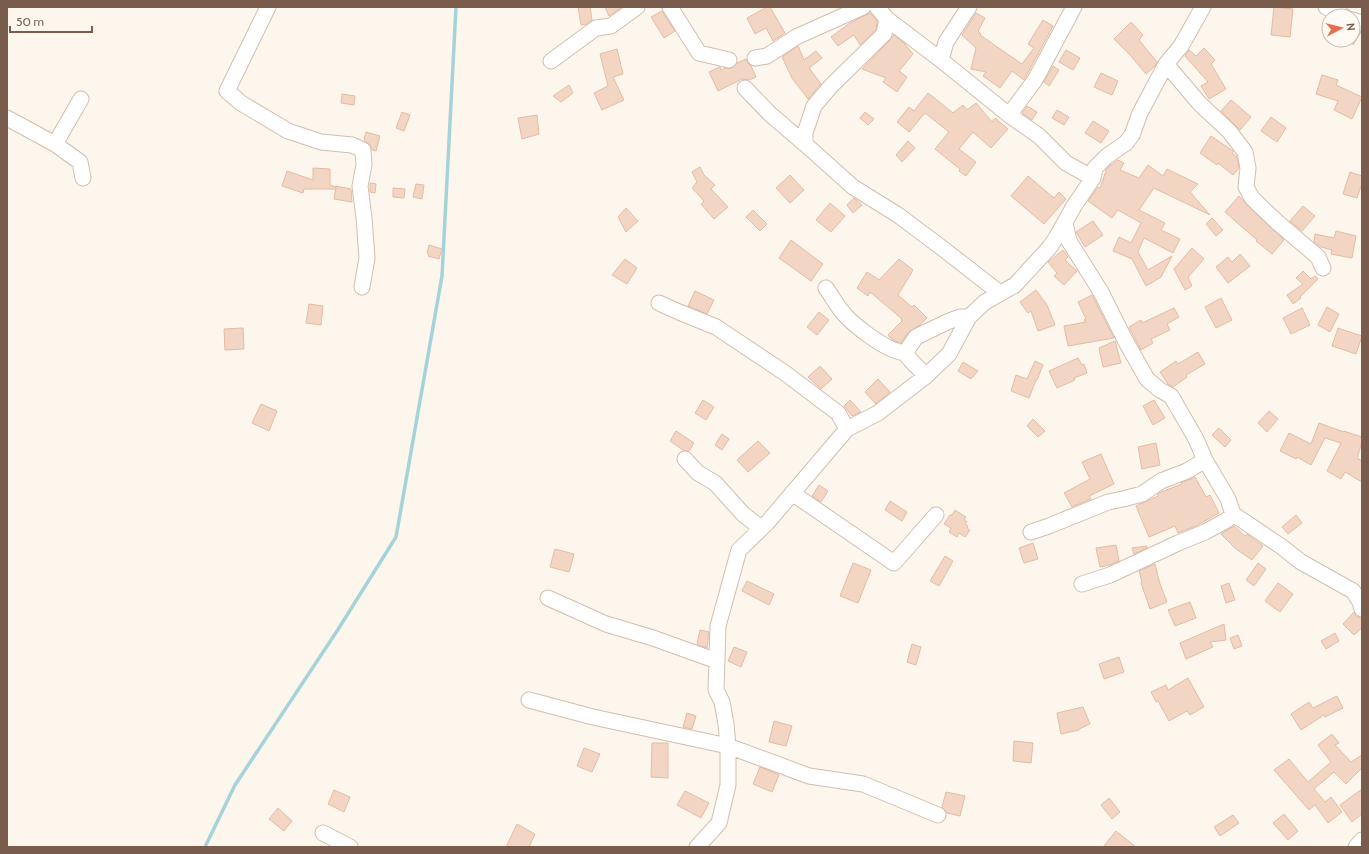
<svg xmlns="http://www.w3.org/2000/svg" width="1369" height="854" font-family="Cabin,sans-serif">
	<rect width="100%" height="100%" fill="#fdf6ec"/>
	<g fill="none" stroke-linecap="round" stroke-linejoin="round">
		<path stroke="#a5d3da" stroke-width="3.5" d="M205 847 235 785 337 631 396 537 442 276 456 7"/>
	</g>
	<path fill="#f3d5c3" stroke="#e6bba3" d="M578 7H590L592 20 587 24 581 25Z
		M605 7H622L609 16Z
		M767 7H770L785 33 773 41 766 28 755 34 747 18Z
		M1274 7 1293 9 1290 37 1271 35Z
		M662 11 675 31 664 38 651 17Z
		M870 13 877 21 876 30 860 45 854 35 838 46 831 37 850 23Z
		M976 13 985 18 978 31 981 34 980 35 1022 64 1034 48 1028 44 1043 20 1053 26 1024 80 1012 71 1000 88 983 76 986 72 971 69 976 48 962 35Z
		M1131 22 1143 35 1139 40 1157 62 1155 66 1146 74 1130 55 1114 39Z
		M1353 29 1361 32 1353 45Z
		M894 35 904 43 913 54 899 71 907 77 897 92 883 82 886 78 862 69 890 40Z
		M798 46 804 60 816 51 822 58 809 68 821 84 808 99 792 78 782 57Z
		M1204 48 1215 60 1211 64 1226 89 1209 99 1201 86 1208 82 1185 56 1189 50 1196 56Z
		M617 49 623 74 613 77 624 100 602 110 594 93 608 86 600 54Z
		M1066 50 1080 58 1073 70 1059 62Z
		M746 59 748 63 751 66 756 77 749 80 742 79 718 91 709 72 720 67 721 70 725 68H732L737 63Z
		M1053 66 1059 70 1049 86 1044 82Z
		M1101 73 1118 81 1112 95 1094 87Z
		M1322 75 1338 80 1336 85 1362 97 1352 119 1334 110 1338 101 1316 94Z
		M569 85 573 93 561 102 553 96Z
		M928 93 953 113 963 105 967 110 976 103 992 122 995 118 1008 129 991 148 973 132 959 149 976 162 966 176 959 171 960 169 935 149 949 132 925 113 909 132 897 122 909 107 914 111Z
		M342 94 355 96 354 105 341 103Z
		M1231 100 1251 117 1240 130 1221 111Z
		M1027 106 1037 112 1032 120 1022 113Z
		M1057 110 1069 117 1064 125 1052 118Z
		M402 112 410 115 404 131 396 128Z
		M865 112 874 119 868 125 860 118Z
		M537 115 539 134 522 139 518 118Z
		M1271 117 1286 128 1277 142 1261 131Z
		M1093 121 1109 131 1101 143 1085 133Z
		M366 132 380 136 376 151 372 150 370 145 364 140Z
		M1211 136 1233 151 1232 153 1237 157 1239 168 1233 175 1218 163 1217 165 1200 153Z
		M908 141 915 148 902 162 896 155Z
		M1118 160 1124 163 1120 170 1139 178 1148 165 1163 176 1167 169 1198 184 1190 192 1210 215 1154 188 1139 210 1165 223 1161 230 1180 239 1173 253 1144 238 1138 252 1148 270 1172 256 1161 277 1146 286 1132 259 1113 251 1119 237 1131 243 1141 223 1118 210 1112 218 1088 201 1098 187 1100 188 1107 168Z
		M700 167 704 175 715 185 711 189 728 207 714 219 701 204 704 201 692 188 697 182 692 172Z
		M313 168 330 169V185L336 187V189H304L303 193 282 186 287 171 313 180Z
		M1350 172 1362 176V183L1357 198 1343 194Z
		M790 175 804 190 790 203 776 188Z
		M1028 176 1054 198 1059 192 1066 199 1044 224 1011 196Z
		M370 183 376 184 375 193 370 192Z
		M416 184 424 185 422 199 413 197Z
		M336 186 351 189 352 202 334 199Z
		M393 188 405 189 404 198 393 197Z
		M1239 196 1246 204 1284 240 1272 254 1256 241 1257 240 1225 212Z
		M854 198 862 205 853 213 847 205Z
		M830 203 845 216 831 232 816 220Z
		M1303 206 1315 216 1302 231 1290 221Z
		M626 208 638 221 626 232 618 217Z
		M753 210 767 224 760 231 746 217Z
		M1212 218 1223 230 1216 236 1206 224Z
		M1093 221 1103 235 1085 247 1076 232Z
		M1336 231 1356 236 1352 258 1331 254 1332 250 1321 247 1314 242 1315 234 1334 238Z
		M791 240 823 264 811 281 779 258Z
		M429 245 442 249 439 259 428 256 429 254 427 253Z
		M1192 248 1204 259 1188 277 1192 286 1185 290 1174 269Z
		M1063 250 1068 257 1065 260 1077 271 1064 285 1054 276 1057 273 1048 262Z
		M1240 254 1250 266 1228 283 1216 267 1228 257 1232 262Z
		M625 259 637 268 627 284 612 275Z
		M899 259 913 270 898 295 912 307 914 305 927 318 920 325 909 332 901 343 893 340 888 335 902 321 901 318 870 292 868 296 857 288 867 272 879 280Z
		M1303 271 1311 279 1315 276 1318 279 1300 297 1301 298 1293 304 1287 295 1303 284 1296 278Z
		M1036 290 1047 305 1055 325 1038 331 1031 311 1028 313 1020 302Z
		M695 291 714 300 707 314 688 306Z
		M1092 295 1114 338 1068 346 1064 326 1086 322 1084 320 1086 319 1078 302Z
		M1221 298 1232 320 1216 328 1205 307Z
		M309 304 323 306 321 325 306 323Z
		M1327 307 1339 314 1330 332 1318 325Z
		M1174 308 1179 317 1167 324 1170 330 1151 339 1153 343 1141 350 1129 327 1141 320 1142 323Z
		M1302 308 1310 325 1291 334 1283 318Z
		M819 312 829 320 817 335 807 327Z
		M243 328 244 349 225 350 224 329Z
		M1338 328 1362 336 1356 354 1332 346Z
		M1115 341 1121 363 1103 367 1099 348Z
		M1198 352 1205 364 1186 375 1187 377 1173 387 1168 384 1160 372 1176 361 1178 364Z
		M1078 358 1082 365 1084 364 1087 373 1074 378 1075 380 1057 388 1049 371Z
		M1035 361 1043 365 1037 380H1036L1029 398 1011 391 1016 375 1027 379Z
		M963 362 978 371 971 379 958 371Z
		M820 366 832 379 821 389 808 377Z
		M878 379 890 392 876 404 865 392Z
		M703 400 714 407 706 420 695 413Z
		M850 400 861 412 852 416 844 406Z
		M1154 400 1165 418 1153 425 1143 406Z
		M261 404 277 411 269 431 252 423Z
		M1269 411 1278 419 1267 432 1258 423Z
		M1033 419 1045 431 1038 437 1027 426Z
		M1319 423 1344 432V431L1362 437V442L1357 458 1362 461V482L1345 472 1341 479 1327 471 1341 443 1325 438 1311 465 1297 457 1296 459 1280 451 1289 433 1311 444Z
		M1219 428 1231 440 1225 447 1212 435Z
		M676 431 694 443 689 451 683 450 670 441Z
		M722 434 729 439 722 450 715 445Z
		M758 441 770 453 748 472 737 460Z
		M1156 443 1160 465 1142 469 1138 447Z
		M1101 454 1114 484 1089 496 1091 499 1072 507 1064 493 1090 479 1082 462Z
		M1195 477 1206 497 1210 495 1219 513 1196 526 1178 533 1175 526 1149 537 1136 506 1158 496V494L1161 492 1182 484 1181 483Z
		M819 485 828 491 821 502 812 496Z
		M890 501 907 512 902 521 885 510Z
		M955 510 966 517 964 520 967 522 965 524 968 526 967 528 970 530 965 537 959 533 957 537 949 532 951 528 944 524 950 515H952Z
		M1296 515 1302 523 1288 534 1282 527Z
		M1234 526 1245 536 1247 534 1263 546 1252 560 1236 549 1221 534Z
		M1033 543 1038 559 1024 563 1019 548Z
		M1116 545 1119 561 1109 565 1100 567 1096 548Z
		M1147 546V548L1134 554 1132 548Z
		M555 549 574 554 569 572 550 567Z
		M945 556 953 561 939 586 930 581Z
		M853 563 871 570 858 603 840 596Z
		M1258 563 1266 569 1254 586 1246 580Z
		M1155 564 1160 584 1167 602 1150 609 1141 583 1142 582 1139 571Z
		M747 581 774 594 769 605 742 591Z
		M1229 583 1235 600 1226 603 1221 586Z
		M1278 583 1293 594 1280 612 1265 601Z
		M1190 602 1196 618 1175 626 1168 610Z
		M1354 612 1356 616 1362 619V628L1354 635 1343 624Z
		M1224 624 1226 640 1210 642 1213 647 1186 659 1180 643Z
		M700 630 709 632 707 648 697 644Z
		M1335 633 1339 641 1326 649 1321 641Z
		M1238 635 1242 646 1234 649 1230 638Z
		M912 644 921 647 916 665 907 662Z
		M734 647 747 652 741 667 728 661Z
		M1119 657 1124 672 1104 679 1099 664Z
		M1188 678 1204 707 1190 715 1187 711 1169 721 1158 701 1156 702 1151 692 1166 685 1168 690Z
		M1337 696 1343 708 1325 717 1324 715 1301 730 1291 714 1309 702 1313 708Z
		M1083 707 1090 724 1079 729V730L1061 734 1057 713Z
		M687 713 696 716 692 729 683 727Z
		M774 721 792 726 786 746 769 742Z
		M1332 734 1339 743 1335 745 1351 762 1362 755V768L1346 784 1334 772 1314 789 1325 802 1331 797 1342 812 1328 823 1315 805 1309 810 1274 770 1289 759 1308 782 1331 762 1318 745Z
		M1014 741 1033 743 1031 763 1013 761Z
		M652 743H668V778L651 777Z
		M584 748 600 754 592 772 577 766Z
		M760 767 779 775 772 792 753 784Z
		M1362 789V814L1352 822 1340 805Z
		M334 790 350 797 344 812 328 804Z
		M685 791 709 803 701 818 677 805Z
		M946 792 965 796 960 816 947 813 942 807Z
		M1109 798 1120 812 1112 819 1101 805Z
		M278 808 292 821 284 831 269 819Z
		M1284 814 1298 831 1288 840 1273 823Z
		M1233 815 1239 823 1220 836 1214 827Z
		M517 824 535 834 529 847H506Z
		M1116 831 1136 847H1103Z"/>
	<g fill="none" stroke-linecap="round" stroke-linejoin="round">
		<defs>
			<path id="minor" d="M268 7 227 91 241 103 288 131 321 142 352 145 363 150 364 165 360 186 364 218 367 258 362 287
				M670 7 699 53 729 60
				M877 7 887 19 941 60
				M969 7 946 42 941 60 1009 115
				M1074 7 1035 80 1009 115 1039 136 1066 163 1093 178
				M1326 7 1344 16
				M887 19 884 34 831 86 814 106 805 133V144L853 187 898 215 942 248 1000 293
				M1353 20 1362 23
				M755 58 767 56 796 37 863 7
				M551 61 596 28 611 26 637 7
				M1166 64 1200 104 1229 131 1245 152 1248 168 1246 187 1252 198 1277 222 1318 257 1323 268
				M745 88 770 114 805 144
				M7 118 55 144 81 99
				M55 144 80 162 83 178
				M1065 223 1069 241 1101 292 1125 340 1147 379 1160 390 1171 396 1196 439 1205 460 1228 499 1233 514 1227 520 1205 532 1178 543 1110 575 1082 584
				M826 288C831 295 835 302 840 309 851 324 886 351 905 353 911 362 919 368 926 376
				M659 303 679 312 716 327 785 373 838 413 847 429
				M905 353 916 337 947 322 960 317H969
				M685 459 698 473 715 483 743 514 761 528
				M792 493 894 563 936 515
				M1233 514 1282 547 1301 562 1353 591 1360 602 1362 609
				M1031 532 1049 526 1108 502 1123 499 1142 494 1161 481 1187 471 1205 460
				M548 598 606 624 653 638 717 661
				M529 700 593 717 728 746 809 776 863 784 938 815
				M323 833 350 847
				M697 847 719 823 728 785V746L726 724 722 702 716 690 718 626 739 550 767 523 847 429 878 413 926 376 949 354 969 317 985 302 1015 285 1049 248 1056 238 1074 206 1093 178 1095 168 1107 156 1126 143 1132 135 1140 113 1166 64 1181 46 1203 7
				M1356 847 1362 840"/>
		</defs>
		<use href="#minor" stroke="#d1beb0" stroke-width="17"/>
		<use href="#minor" stroke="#fff" stroke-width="15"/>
	</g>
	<rect width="1369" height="854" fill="none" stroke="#7a5c4d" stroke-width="16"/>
	<g transform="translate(1341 28) rotate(83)"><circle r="19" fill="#fffaf3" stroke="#cabbb1"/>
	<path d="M0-3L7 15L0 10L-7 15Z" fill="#e76f51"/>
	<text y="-6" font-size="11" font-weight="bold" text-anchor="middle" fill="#7a5c4d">N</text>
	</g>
	<path d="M10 26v6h82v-6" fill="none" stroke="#7a5c4d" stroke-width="2"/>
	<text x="16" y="26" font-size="12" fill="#7a5c4d" stroke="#fffaf3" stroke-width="3" paint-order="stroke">50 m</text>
</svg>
